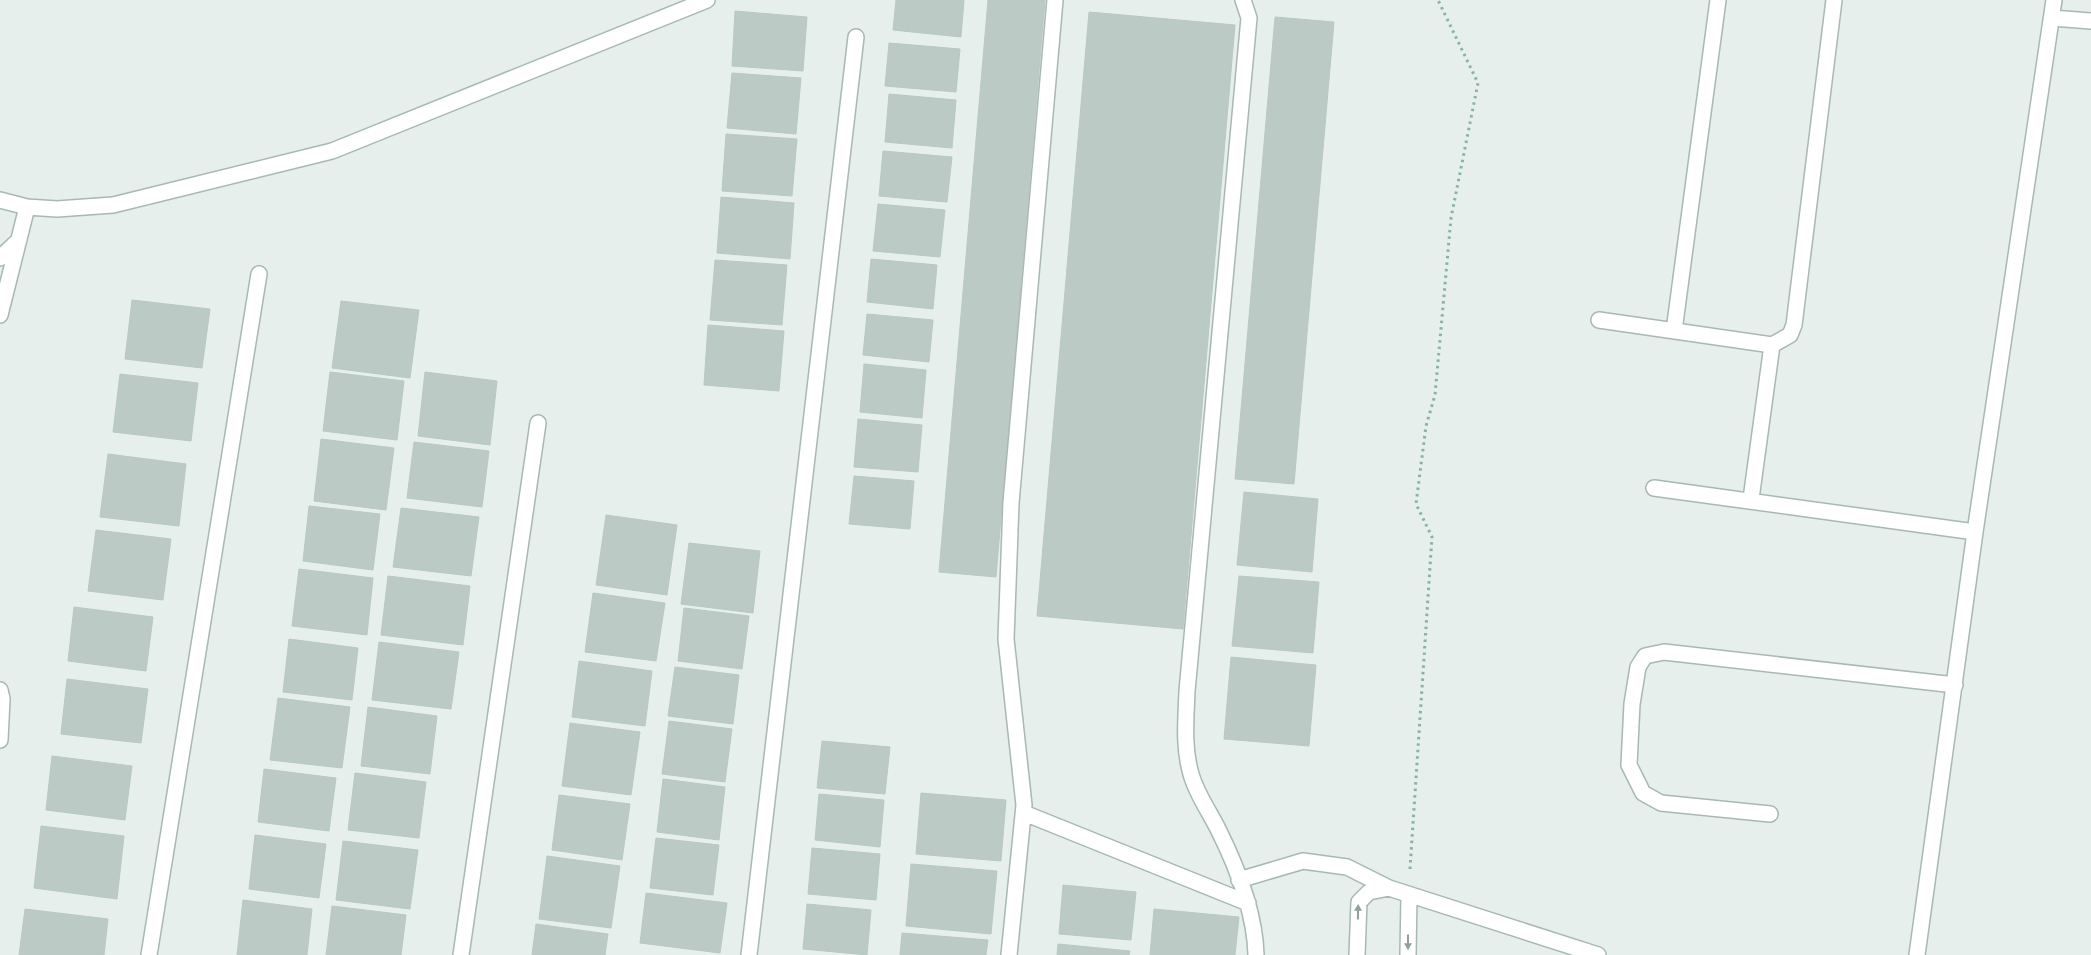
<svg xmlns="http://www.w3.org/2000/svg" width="2091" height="955" font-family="'Archivo Narrow',sans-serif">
	<rect width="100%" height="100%" fill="#e6efeb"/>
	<path fill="#bbcac4" stroke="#b8c9c2" d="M896 0H964L961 37 893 30Z
		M988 0H1045L996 577 939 572Z
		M735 11 807 17 803 71 732 66Z
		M1089 12 1235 25 1183 629 1037 616Z
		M1275 17 1334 22 1294 484 1235 479Z
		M889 43 960 49 956 92 885 86Z
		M732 73 801 78 796 134 727 128Z
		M889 94 956 100 952 148 885 142Z
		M726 134 797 139 792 196 722 191Z
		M883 151 952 157 947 202 879 196Z
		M721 197 794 203 790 259 717 253Z
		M878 204 945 210 940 257 873 251Z
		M871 259 937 265 933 309 867 302Z
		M715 260 787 265 782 325 710 320Z
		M132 300 210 309 202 368 125 359Z
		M341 301 419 310 410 378 332 368Z
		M867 314 933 320 929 362 863 355Z
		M708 325 784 331 779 391 704 385Z
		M864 364 926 370 922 418 860 412Z
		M330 372 404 381 397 440 323 431Z
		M425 372 497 381 490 445 418 436Z
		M120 374 198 383 191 441 113 432Z
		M858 419 922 425 918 472 854 467Z
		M321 439 394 448 386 510 314 501Z
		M414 442 489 451 482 507 407 498Z
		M108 454 186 464 179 526 100 517Z
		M854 476 914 481 910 529 849 524Z
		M1244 492 1318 499 1312 572 1237 565Z
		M309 506 380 514 373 570 303 561Z
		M401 508 479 517 471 576 393 567Z
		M606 515 677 525 667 595 596 585Z
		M96 530 171 539 163 600 88 591Z
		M689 543 760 551 753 613 681 604Z
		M299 569 373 578 367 635 292 626Z
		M388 576 470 586 463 645 381 635Z
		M1239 576 1319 582 1313 653 1232 646Z
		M593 593 665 603 656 661 585 652Z
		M74 607 153 617 146 671 68 661Z
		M684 608 749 616 742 669 678 661Z
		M289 639 358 648 352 700 283 692Z
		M379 642 459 652 451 709 372 700Z
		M1231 657 1316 665 1309 746 1224 739Z
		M579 661 652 671 645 726 572 717Z
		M675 667 739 675 733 724 668 716Z
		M67 679 148 689 141 743 61 734Z
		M278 698 350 707 342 768 270 760Z
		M368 707 437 716 430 774 361 766Z
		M669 721 732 729 725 782 662 774Z
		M570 723 640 732 631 795 562 786Z
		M822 741 890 747 885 794 817 788Z
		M52 756 132 766 125 820 46 810Z
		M264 769 336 778 329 831 258 822Z
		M355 773 426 782 419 838 348 830Z
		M663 779 725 787 719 840 657 832Z
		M921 793 1006 800 1001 861 916 854Z
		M819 794 884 800 880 847 815 840Z
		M559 795 630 804 622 860 552 850Z
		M41 826 124 836 117 899 34 888Z
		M255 835 326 844 319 898 249 889Z
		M656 838 719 845 713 895 650 888Z
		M343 841 418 850 410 909 336 900Z
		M812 848 880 854 876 900 808 894Z
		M547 856 620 866 611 928 539 919Z
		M911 864 997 871 991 934 906 926Z
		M1063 885 1136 892 1131 940 1059 934Z
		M646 893 727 903 720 953 640 943Z
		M243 900 312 909 307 955H237Z
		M807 904 871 910 867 955 803 949Z
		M332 906 406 915 401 955H326Z
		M25 909 108 919 104 955H19Z
		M1154 909 1239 917 1235 955H1150Z
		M536 924 608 934 605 955H532Z
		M902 933 988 940 986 955H900Z
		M1058 944 1130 951 1129 955H1057Z"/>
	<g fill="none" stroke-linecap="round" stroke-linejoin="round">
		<defs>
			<path id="minor" d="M1243 0 1249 18 1187 691C1186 719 1183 747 1191 774 1196 793 1209 811 1218 829 1237 867 1255 912 1256 955
				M2052 18 2091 21
				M0 200 27 207 57 209 113 205 332 151 707 0
				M0 258 19 240
				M0 315 27 207
				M1599 320 1772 345 1790 335 1794 325 1834 0
				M1674 331 1718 0
				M1654 488 1975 532
				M1751 499 1772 345
				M0 690 2 699 0 740
				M1024 813 1248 903
				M1770 814 1661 803 1643 793 1629 765 1632 704 1638 667 1645 656 1664 652 1955 685
				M1239 880 1303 861 1347 867 1389 888
				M149 955 259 274
				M461 955 538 423
				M749 955 856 37
				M1009 955 1024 805 1006 639 1011 503 1055 0
				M1357 955 1359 902 1369 892 1389 888 1598 955
				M1408 955 1409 895
				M1917 955 1975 532 2054 0"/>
		</defs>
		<use href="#minor" stroke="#a8b8b2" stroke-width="18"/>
		<path stroke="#86b3a5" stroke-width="3" stroke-dasharray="2.5 4" stroke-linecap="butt" d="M1410 869 1432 537 1416 504 1426 426 1435 395 1451 218 1478 83 1438 0"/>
		<use href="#minor" stroke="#fff" stroke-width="15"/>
	</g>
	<defs><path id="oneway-solid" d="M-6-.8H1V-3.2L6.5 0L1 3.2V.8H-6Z" transform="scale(1.25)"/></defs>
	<g fill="#92a09c">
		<use href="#oneway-solid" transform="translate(1358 912) rotate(-89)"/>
		<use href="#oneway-solid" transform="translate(1408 942) rotate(90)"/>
	</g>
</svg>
